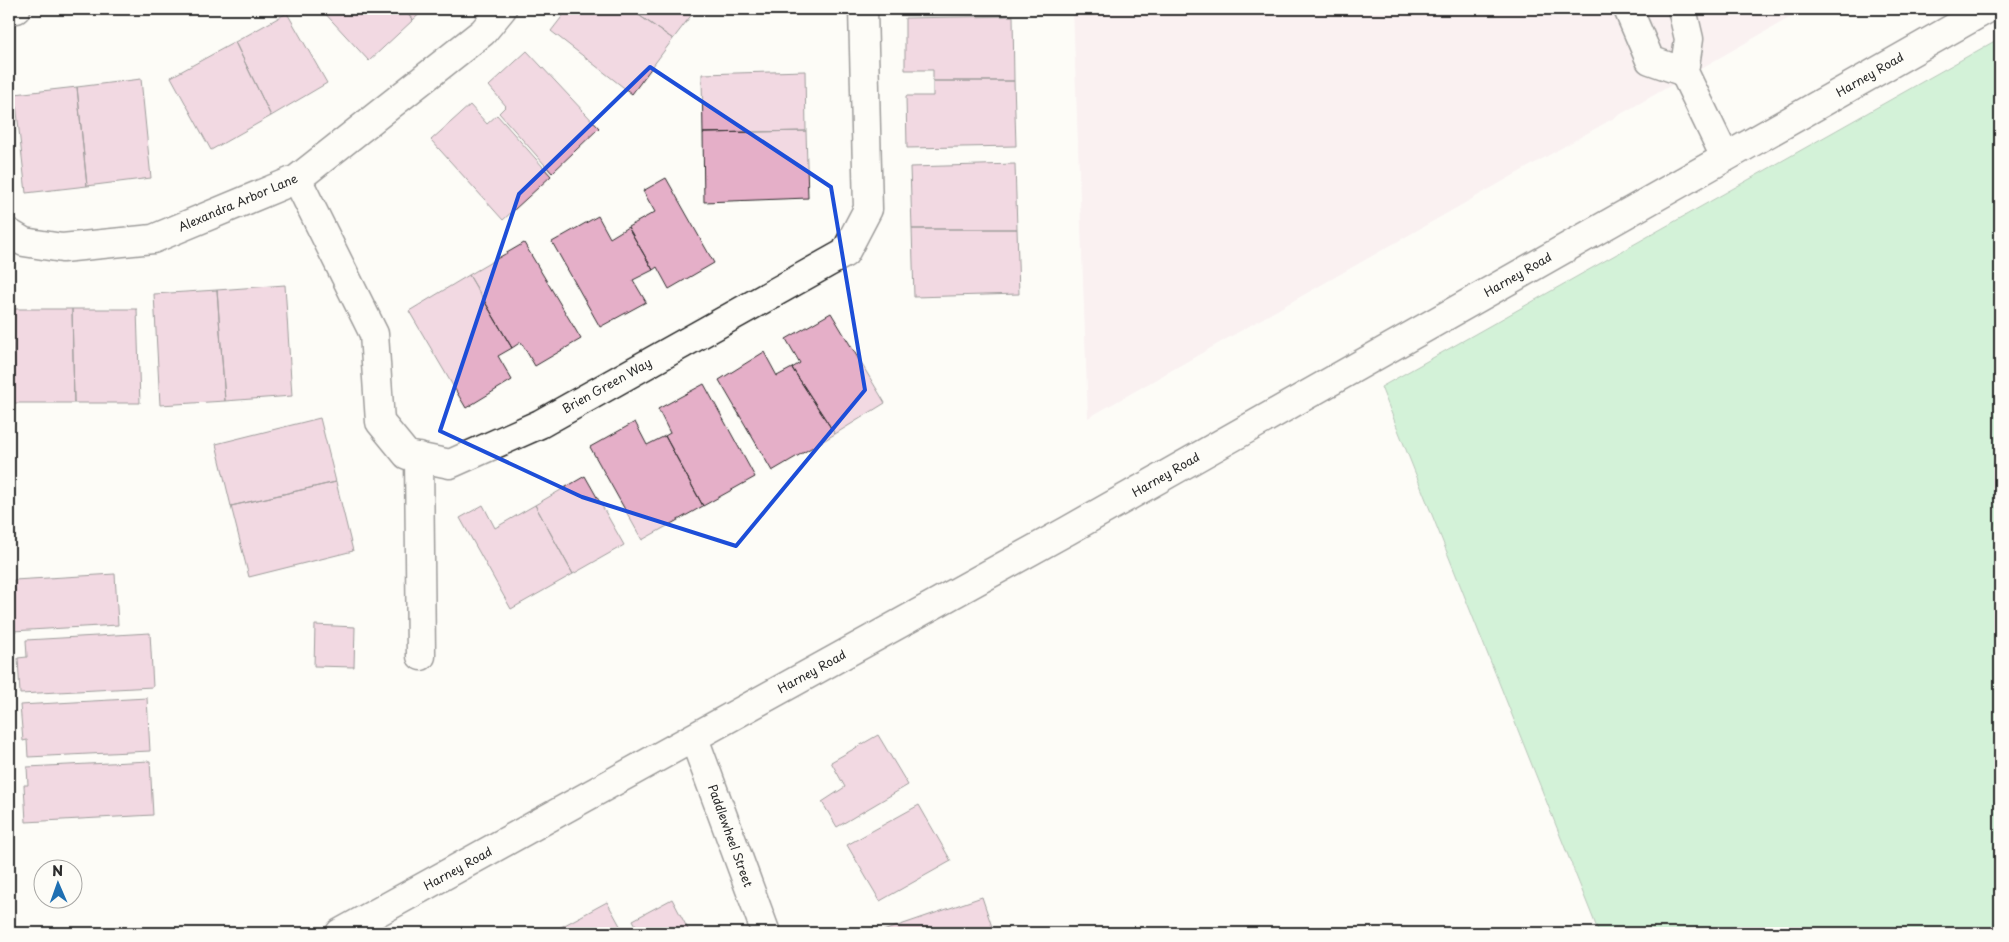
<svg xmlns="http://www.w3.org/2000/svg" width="2009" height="942" font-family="'Playpen Sans',sans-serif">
	<rect width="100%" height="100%" fill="#fdfcf7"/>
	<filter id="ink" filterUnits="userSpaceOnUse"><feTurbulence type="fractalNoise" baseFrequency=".02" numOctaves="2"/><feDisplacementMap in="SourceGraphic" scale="10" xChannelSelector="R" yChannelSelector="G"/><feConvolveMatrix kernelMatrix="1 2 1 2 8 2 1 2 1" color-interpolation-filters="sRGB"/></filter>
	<g filter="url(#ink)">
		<path fill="#f6e5e9" d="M1073 9H1805L1088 418Z"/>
		<path fill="#a1e6b2" stroke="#66886e" d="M2000 38V933H1599L1381 387Z"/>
		<path fill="#e5afc8" stroke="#2b2b2b" d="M321 9H403L413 20 369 61Z
			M403 9H425L413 20Z
			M568 9H630L673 39 632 94 551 31Z
			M630 9H696L673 39Z
			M287 13 327 83 271 116 235 42Z
			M1013 16 1014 81H933V70H905V18Z
			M235 42 271 116 211 150 171 77Z
			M527 51 599 128 552 173 499 113 506 106 489 86Z
			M805 71 806 131 703 133 702 74Z
			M141 79 151 178 87 186 77 87Z
			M933 81H1014L1016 146 907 148 906 96H933Z
			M77 87 87 186 26 193 15 94Z
			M470 105 487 124 497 115 551 176 503 220 431 140Z
			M806 131 808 198 704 202 703 133Z
			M1015 164 1017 229H912L910 167Z
			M666 178 714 263 669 289 657 267 653 270 628 227 655 212 643 191Z
			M598 216 610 238 628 227 653 270 633 280 646 302 600 327 552 242Z
			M912 229H1017L1019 294 914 297Z
			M524 243 581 339 535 366 521 342 512 348 469 275Z
			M469 275 512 348 498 356 512 380 466 408 409 311Z
			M285 285 292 396 225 401 217 290Z
			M217 290 225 401 160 405 154 294Z
			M13 309H72L74 403H14Z
			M72 309H137L140 403H74Z
			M831 313 885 403 835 434 792 368 800 363 786 339Z
			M764 352 777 376 792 368 835 434 772 471 719 380Z
			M704 384 755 477 703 506 665 436 670 433 658 409Z
			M320 418 336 482 231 506 216 444Z
			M635 422 647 445 665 436 703 506 642 540 590 447Z
			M585 476 624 545 573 574 535 505Z
			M336 482 353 551 249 577 231 506Z
			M483 505 495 528 535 505 573 574 511 609 460 518Z
			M115 574 118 625 12 631 10 594 15 593 14 580Z
			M315 625 355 627 354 667 314 666Z
			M150 633 153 687 20 694 18 658 27 657 26 640Z
			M147 698 150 751 28 757 27 740 23 741 20 705Z
			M878 735 908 785 837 827 822 802 845 787 831 762Z
			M150 761 153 815 26 822 24 785H28L27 767Z
			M919 805 951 861 880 901 847 845Z
			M982 897 994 933H884L883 931Z
			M672 899 690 933H640L633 920Z
			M607 902 624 933H550Z"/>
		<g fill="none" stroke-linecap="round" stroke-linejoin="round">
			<defs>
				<path id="minor" d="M9 9H16
					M1628 9 1650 60 1684 72
					M1682 9 1689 39 1684 72 1725 157
					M297 179 374 334 380 422 407 455 450 464 540 424 845 253 868 209 863 9
					M9 233 24 242 62 248 153 239 297 179 483 32 502 9
					M419 457 421 656
					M694 738 766 933
					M340 933 1067 531 1987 9"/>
			</defs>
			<use href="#minor" stroke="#2b2b2b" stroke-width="31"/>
			<use href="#minor" stroke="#fdfcf7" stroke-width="28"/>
		</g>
	</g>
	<path d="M0 0H2009V942H0ZM650 67 831 187 865 390 736 546 582 497 440 431 519 194Z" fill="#fdfcf7" fill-opacity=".55" fill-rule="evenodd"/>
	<path fill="none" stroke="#1d4ed8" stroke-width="4" stroke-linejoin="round" d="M650 67 831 187 865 390 736 546 582 497 440 431 519 194Z"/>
	<g text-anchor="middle" stroke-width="5" stroke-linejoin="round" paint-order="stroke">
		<g font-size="12" fill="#2b2b2b" stroke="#fdfcf7">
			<text transform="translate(1870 75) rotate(-30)" y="4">Harney Road</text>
			<text transform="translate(238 203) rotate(-23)" y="4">Alexandra Arbor Lane</text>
			<text transform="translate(1518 275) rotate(-30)" y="4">Harney Road</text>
			<text transform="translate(607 386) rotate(-29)" y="4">Brien Green Way</text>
			<text transform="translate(1166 475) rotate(-30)" y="4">Harney Road</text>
			<text transform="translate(812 672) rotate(-29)" y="4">Harney Road</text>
			<text transform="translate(730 836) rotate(70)" y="4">Paddlewheel Street</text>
			<text transform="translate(458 869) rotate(-29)" y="4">Harney Road</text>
		</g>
	</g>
	<rect width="2009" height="942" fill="none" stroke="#fdfcf7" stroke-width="30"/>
	<rect x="15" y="15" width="1979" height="912" fill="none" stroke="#2b2b2b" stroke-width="2" filter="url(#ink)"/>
	<g transform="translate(58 884) rotate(358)"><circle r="24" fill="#fdfcf7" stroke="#a9a8a5"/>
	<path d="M0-4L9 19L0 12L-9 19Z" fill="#1f6fb2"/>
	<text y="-8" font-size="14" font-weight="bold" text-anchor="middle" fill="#2b2b2b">N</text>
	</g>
</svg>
